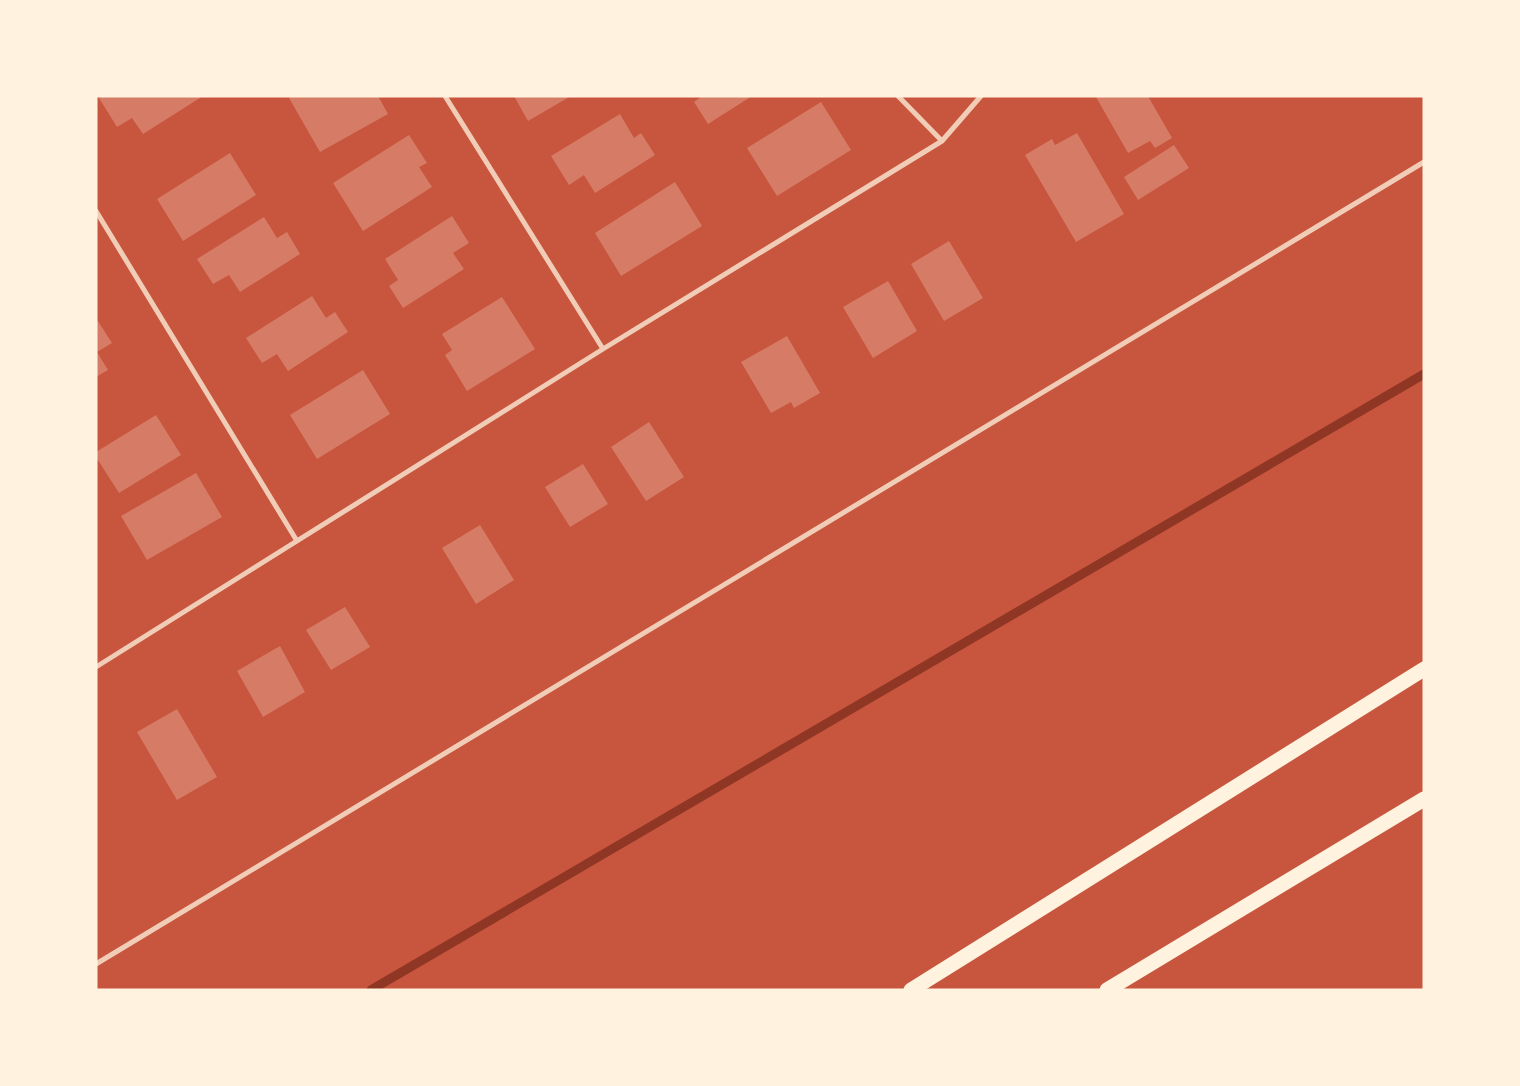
<svg xmlns="http://www.w3.org/2000/svg" width="1520" height="1086" font-family="'Open Sans',sans-serif">
	<rect width="100%" height="100%" fill="#c8553d"/>
	<g fill="none" stroke-linecap="round" stroke-linejoin="round">
		<path stroke="#8f3625" stroke-width="9" d="M371 990 1424 374"/>
	</g>
	<path fill="#d67c66" d="M102 96H203L143 134 132 118 117 127 99 98Z
		M293 96H378L388 114 320 152 289 98Z
		M514 96H571L528 121Z
		M702 96H752L708 124 694 102Z
		M1098 96H1148L1172 138 1155 148 1150 141 1128 153 1096 97Z
		M821 102 851 150 777 196 747 148Z
		M620 114 634 138 641 133 655 155 595 193 584 175 569 185 551 156Z
		M1077 133 1124 214 1076 242 1025 155 1052 139 1055 145Z
		M409 135 427 163 419 167 432 187 363 231 333 183Z
		M1174 145 1189 168 1138 200 1124 177Z
		M230 153 256 195 183 241 157 199Z
		M675 182 702 226 621 276 595 233Z
		M452 216 469 243 453 253 464 269 403 308 389 286 398 280 385 259Z
		M264 217 277 238 287 232 300 254 240 292 229 275 213 284 197 259Z
		M949 241 983 298 944 321 911 264Z
		M888 281 917 331 873 358 843 307Z
		M312 296 326 318 335 312 348 332 288 371 277 354 262 363 246 338Z
		M502 297 535 349 467 391 445 355 452 350 442 334Z
		M96 318 112 343 97 352 108 370 96 377Z
		M787 336 820 393 794 408 791 402 771 413 741 362Z
		M363 370 390 414 317 459 290 415Z
		M156 415 181 455 119 493 96 457V452Z
		M649 422 684 477 646 501 611 447Z
		M583 464 608 504 570 527 545 487Z
		M196 473 222 517 147 560 121 516Z
		M480 525 514 580 476 604 442 548Z
		M345 607 370 647 331 670 306 630Z
		M280 646 305 692 263 717 237 671Z
		M177 709 217 777 177 800 137 732Z"/>
	<g fill="none" stroke-linecap="round" stroke-linejoin="round">
		<path stroke="#f1ccb7" stroke-width="5" d="M445 96 603 349
			M898 96 942 141
			M96 211 297 541
			M96 667 603 349 942 141 981 96
			M96 964 1424 162"/>
		<path stroke="#fff3e0" stroke-width="15" d="M911 990 1424 669
			M1107 990 1424 799"/>
	</g>
	<rect width="1520" height="1086" fill="none" stroke="#fff3e0" stroke-width="195"/>
</svg>
